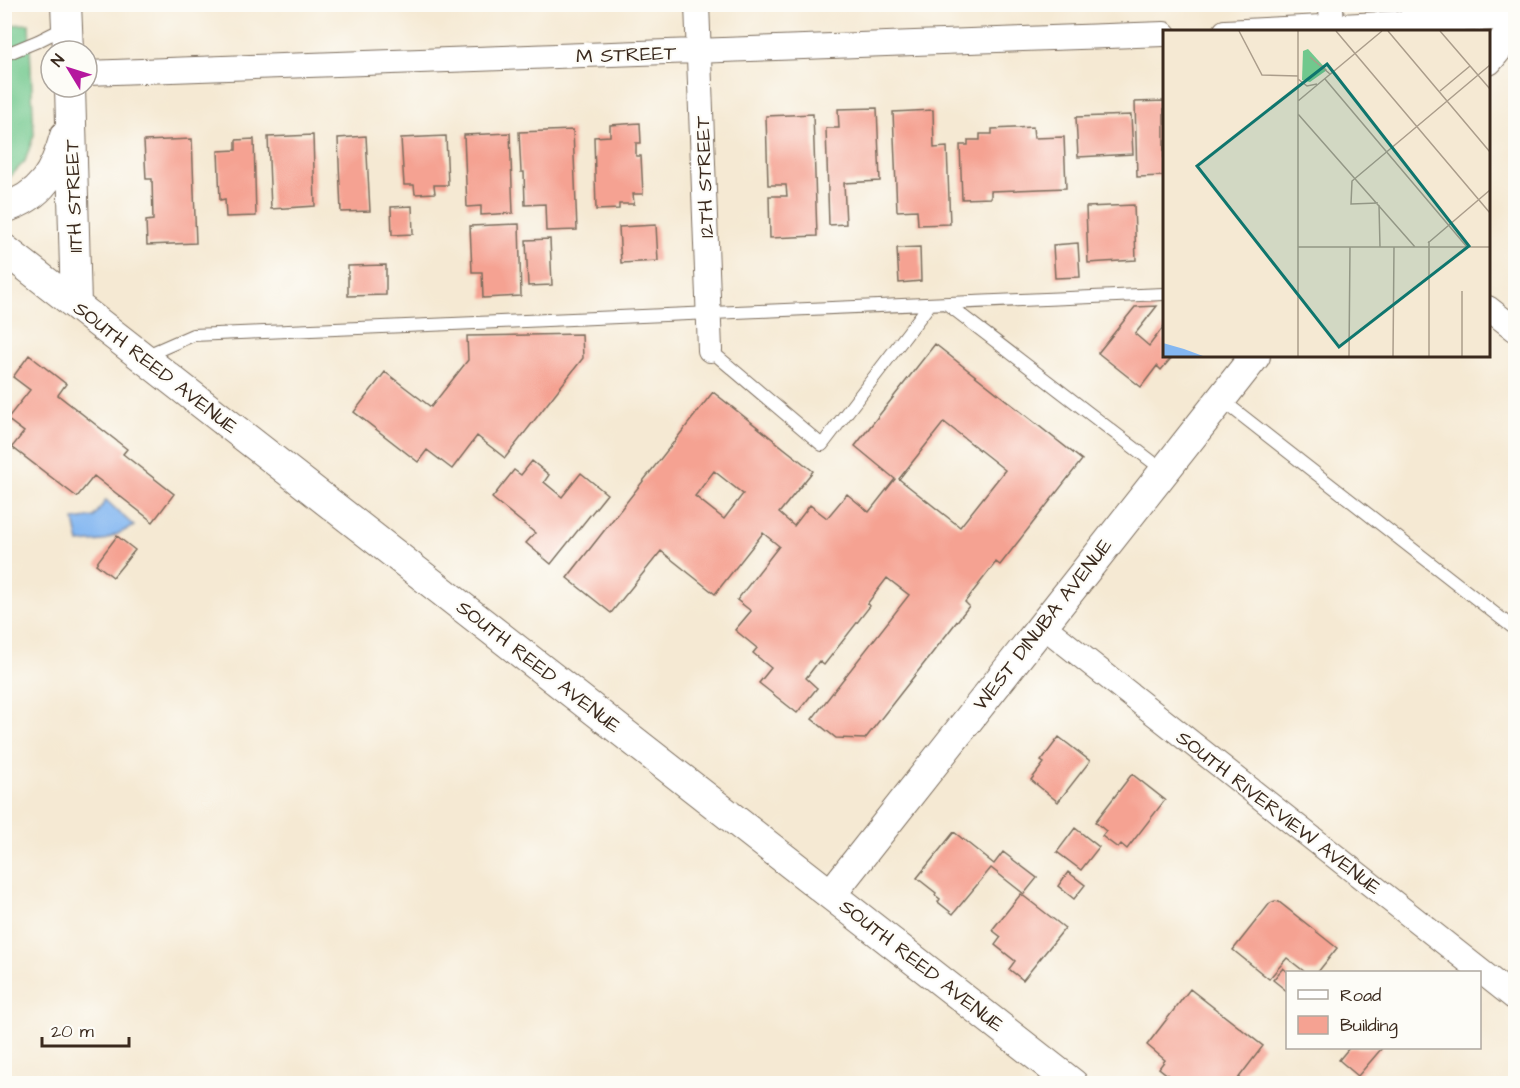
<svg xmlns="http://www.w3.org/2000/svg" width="1520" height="1088" font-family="'Architects Daughter',sans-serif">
	<rect width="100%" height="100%" fill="#fdfcf7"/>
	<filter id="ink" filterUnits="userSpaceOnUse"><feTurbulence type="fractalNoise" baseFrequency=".0167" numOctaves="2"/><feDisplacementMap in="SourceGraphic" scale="12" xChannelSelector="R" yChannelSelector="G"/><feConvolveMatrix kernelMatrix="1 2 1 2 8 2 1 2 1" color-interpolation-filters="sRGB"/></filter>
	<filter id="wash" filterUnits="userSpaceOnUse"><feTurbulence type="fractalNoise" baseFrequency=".008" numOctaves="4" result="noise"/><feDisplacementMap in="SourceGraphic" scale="24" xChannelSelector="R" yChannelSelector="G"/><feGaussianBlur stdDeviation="1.35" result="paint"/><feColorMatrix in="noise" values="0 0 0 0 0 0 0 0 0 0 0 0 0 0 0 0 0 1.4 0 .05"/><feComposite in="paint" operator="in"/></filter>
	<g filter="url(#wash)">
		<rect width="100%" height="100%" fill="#f5e9d3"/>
		<path fill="#71c88d" stroke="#567956" stroke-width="1.5" d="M29 24 34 135 25 161 5 182V25Z"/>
		<path fill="#84b7f1" stroke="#607088" stroke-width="1.5" d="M106 500 134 526 103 541 79 543 74 520 94 517Z"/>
		<g id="blocks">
			<path fill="#f5a292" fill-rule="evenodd" d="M1164 101V176L1137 177 1135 102Z
				M877 108 880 181 844 183 846 224 829 225 826 128H839L838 109Z
				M933 110 934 148 947 147 950 224 918 225 917 210 897 211 893 112Z
				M813 114 817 236 770 238 769 196H787L786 185H768L766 116Z
				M1131 115 1133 154 1078 157 1076 117Z
				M640 123 641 143H636V156H641L643 194H633L634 204H619V209L596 210 594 137 610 136V125Z
				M1033 127 1034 138 1064 137 1066 188 991 191V198L962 199 960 145H968V140H980V134H992V129Z
				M573 130 577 230 546 231 545 204 525 205 524 172H521L519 132Z
				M510 133 513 213 481 215V206L467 207 464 135Z
				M313 135 315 206 271 209 268 137Z
				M366 136 370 211 341 212 338 138Z
				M446 136 448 185H434L435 193 415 194 414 185H404L401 138Z
				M192 139 196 243 147 245 146 221 153 220 152 179H146L144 141Z
				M254 139 256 216 226 217 225 199 220 200 218 151 236 150V140Z
				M1134 205 1136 260 1088 263 1086 207Z
				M412 206 413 234 392 235 391 207Z
				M519 224 521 296 483 298 482 272H472L470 226Z
				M656 225 658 261 621 263 619 227Z
				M550 239 552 285 528 286 526 240Z
				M1078 243 1080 277 1055 278 1053 245Z
				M920 247 921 281 899 283 897 248Z
				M386 265V295L348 296V266Z
				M1157 306 1135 334 1149 346 1164 326V356H1173L1161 370 1157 366 1141 387 1098 353 1135 307Z
				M582 334 583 358 505 458 477 436 452 469 427 450 418 462 354 412 385 372 431 407 468 360 467 336Z
				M935 344 1082 460 1000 565 996 562 965 602 969 606 865 739 836 738 812 719 909 595 887 578 867 604 870 606 824 665 819 661 806 678 817 688 797 713 759 683 771 668 753 653 757 648 735 630 751 611 737 600 779 546 763 533 715 594 661 551 611 613 567 578 713 392 813 471 779 513 794 526 810 505 827 518 847 494 869 512 895 479 855 446ZM944 422 1005 470 960 527 899 479ZM714 471 743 494 724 519 695 496Z
				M29 355 66 384 58 395 127 449 123 454 174 494 153 522 94 476 77 497 12 447 24 432 7 419 30 390 13 377Z
				M532 461 549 475 544 482 562 497 581 473 607 494 551 564 526 543 535 533 492 498 514 470 521 475Z
				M117 536 135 550 113 577 96 564Z
				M1059 737 1090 761 1058 802 1031 780 1044 763 1041 761Z
				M1132 774 1165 800 1127 849 1121 844 1118 848 1102 836 1106 831 1095 822Z
				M1075 828 1099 847 1081 870 1057 852Z
				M954 832 994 864 1003 852 1037 878 1024 894 991 868 953 914 938 902 940 899 935 895 936 893 917 878Z
				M1068 872 1085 885 1074 899 1058 886Z
				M1021 894 1065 928 1023 980 1009 969 1015 961 995 945 1001 937 992 930Z
				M1275 901 1279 902 1337 948 1318 972H1305L1287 958 1269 979 1233 950 1270 903Z
				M1283 968 1288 972V992L1273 980Z
				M1190 989 1263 1046 1234 1084H1179L1159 1068 1165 1060 1147 1045Z
				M1349 1048H1382L1358 1076 1339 1060Z"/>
		</g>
	</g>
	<g filter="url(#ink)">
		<use href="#blocks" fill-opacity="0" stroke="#7c6d5d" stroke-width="1.5"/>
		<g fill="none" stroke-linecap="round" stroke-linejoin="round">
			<defs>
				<path id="service" d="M4 55 38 41 66 27
					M947 304 1163 470
					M710 350 822 445 930 304
					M145 356 193 335 1164 294
					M1222 400 1516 630"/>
				<path id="minor" d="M697 4 710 350
					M1331 4 1332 32
					M1225 32 1516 17
					M87 73 1164 34
					M1488 308 1516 330
					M1042 625 1516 999"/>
				<path id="tertiary" d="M66 4 68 51
					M1488 60 1516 26
					M70 87 76 305
					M4 208C42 196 55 172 65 136
					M4 249 1073 1084
					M831 894 1255 356"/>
			</defs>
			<use href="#service" stroke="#7c6d5d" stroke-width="14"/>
			<use href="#minor" stroke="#7c6d5d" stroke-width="26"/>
			<use href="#tertiary" stroke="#7c6d5d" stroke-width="32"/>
			<use href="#service" stroke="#fff" stroke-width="12"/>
			<use href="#minor" stroke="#fff" stroke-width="24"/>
			<use href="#tertiary" stroke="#fff" stroke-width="30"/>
		</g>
	</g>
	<g text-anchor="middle" stroke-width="4.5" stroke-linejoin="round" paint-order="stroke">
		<g font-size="20" fill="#3b2a1e" stroke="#fdfcf7">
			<text transform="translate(626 54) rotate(-2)" y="7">M STREET</text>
			<text transform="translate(704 177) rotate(-92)" y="7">12TH STREET</text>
			<text transform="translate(73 196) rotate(-92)" y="7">11TH STREET</text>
			<text transform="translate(156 367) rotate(38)" y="7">SOUTH REED AVENUE</text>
			<text transform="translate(1042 624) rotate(-52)" y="7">WEST DINUBA AVENUE</text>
			<text transform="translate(539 666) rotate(38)" y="7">SOUTH REED AVENUE</text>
			<text transform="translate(1279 812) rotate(38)" y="7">SOUTH RIVERVIEW AVENUE</text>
			<text transform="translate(922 965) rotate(38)" y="7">SOUTH REED AVENUE</text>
		</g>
	</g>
	<g transform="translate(1163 30)">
		<rect width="327" height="327" fill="#f5e9d3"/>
		<path d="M145 19 164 40 147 52 139 50 140 21Z" fill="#71c88d"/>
		<path d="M0 313 21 319 40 326H0Z" fill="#84b7f1"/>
		<path fill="none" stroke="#ab9d8b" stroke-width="1.5" d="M76 1 99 45 135 46M173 1 327 183M225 1 327 122M277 1 327 59M147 27 167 44M135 49 144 56 154 54M162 49 304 217M277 61 307 36M135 71 219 1M135 84 252 217M215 173 188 174 189 151 327 35M216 175 217 217M265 213 327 160M135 217H327M135 326V1M186 326 187 217M230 326 231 217M266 326V211M299 326V261"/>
		<path fill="#0f766e" fill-opacity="0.15" stroke="#0f766e" stroke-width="3" d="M164 34 306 216 176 317 34 136Z"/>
		<rect width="327" height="327" fill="none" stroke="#3b2a1e" stroke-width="3"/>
	</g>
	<rect width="1520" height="1088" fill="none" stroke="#fdfcf7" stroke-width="24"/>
	<rect x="1286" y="971" width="195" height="78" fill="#fdfcf7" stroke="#afa8a0" stroke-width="1.5"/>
	<rect x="1298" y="990" width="30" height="9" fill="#ffffff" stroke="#afa8a0" stroke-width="1.5"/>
	<text x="1340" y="1001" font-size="18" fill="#3b2a1e">Road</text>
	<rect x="1298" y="1016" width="30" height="18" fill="#f5a292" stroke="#afa8a0" stroke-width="1.5"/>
	<text x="1340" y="1031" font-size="18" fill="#3b2a1e">Building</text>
	<g transform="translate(69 69) rotate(308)"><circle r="28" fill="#fdfcf7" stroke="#afa8a0" stroke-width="1.5"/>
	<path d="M0-4.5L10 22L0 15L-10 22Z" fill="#b5179e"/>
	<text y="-9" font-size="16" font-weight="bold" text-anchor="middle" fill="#3b2a1e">N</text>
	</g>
	<path d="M42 1037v9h87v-9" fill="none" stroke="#3b2a1e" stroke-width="3"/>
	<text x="51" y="1037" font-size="18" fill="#3b2a1e" stroke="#fdfcf7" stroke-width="4.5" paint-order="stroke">20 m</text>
</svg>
